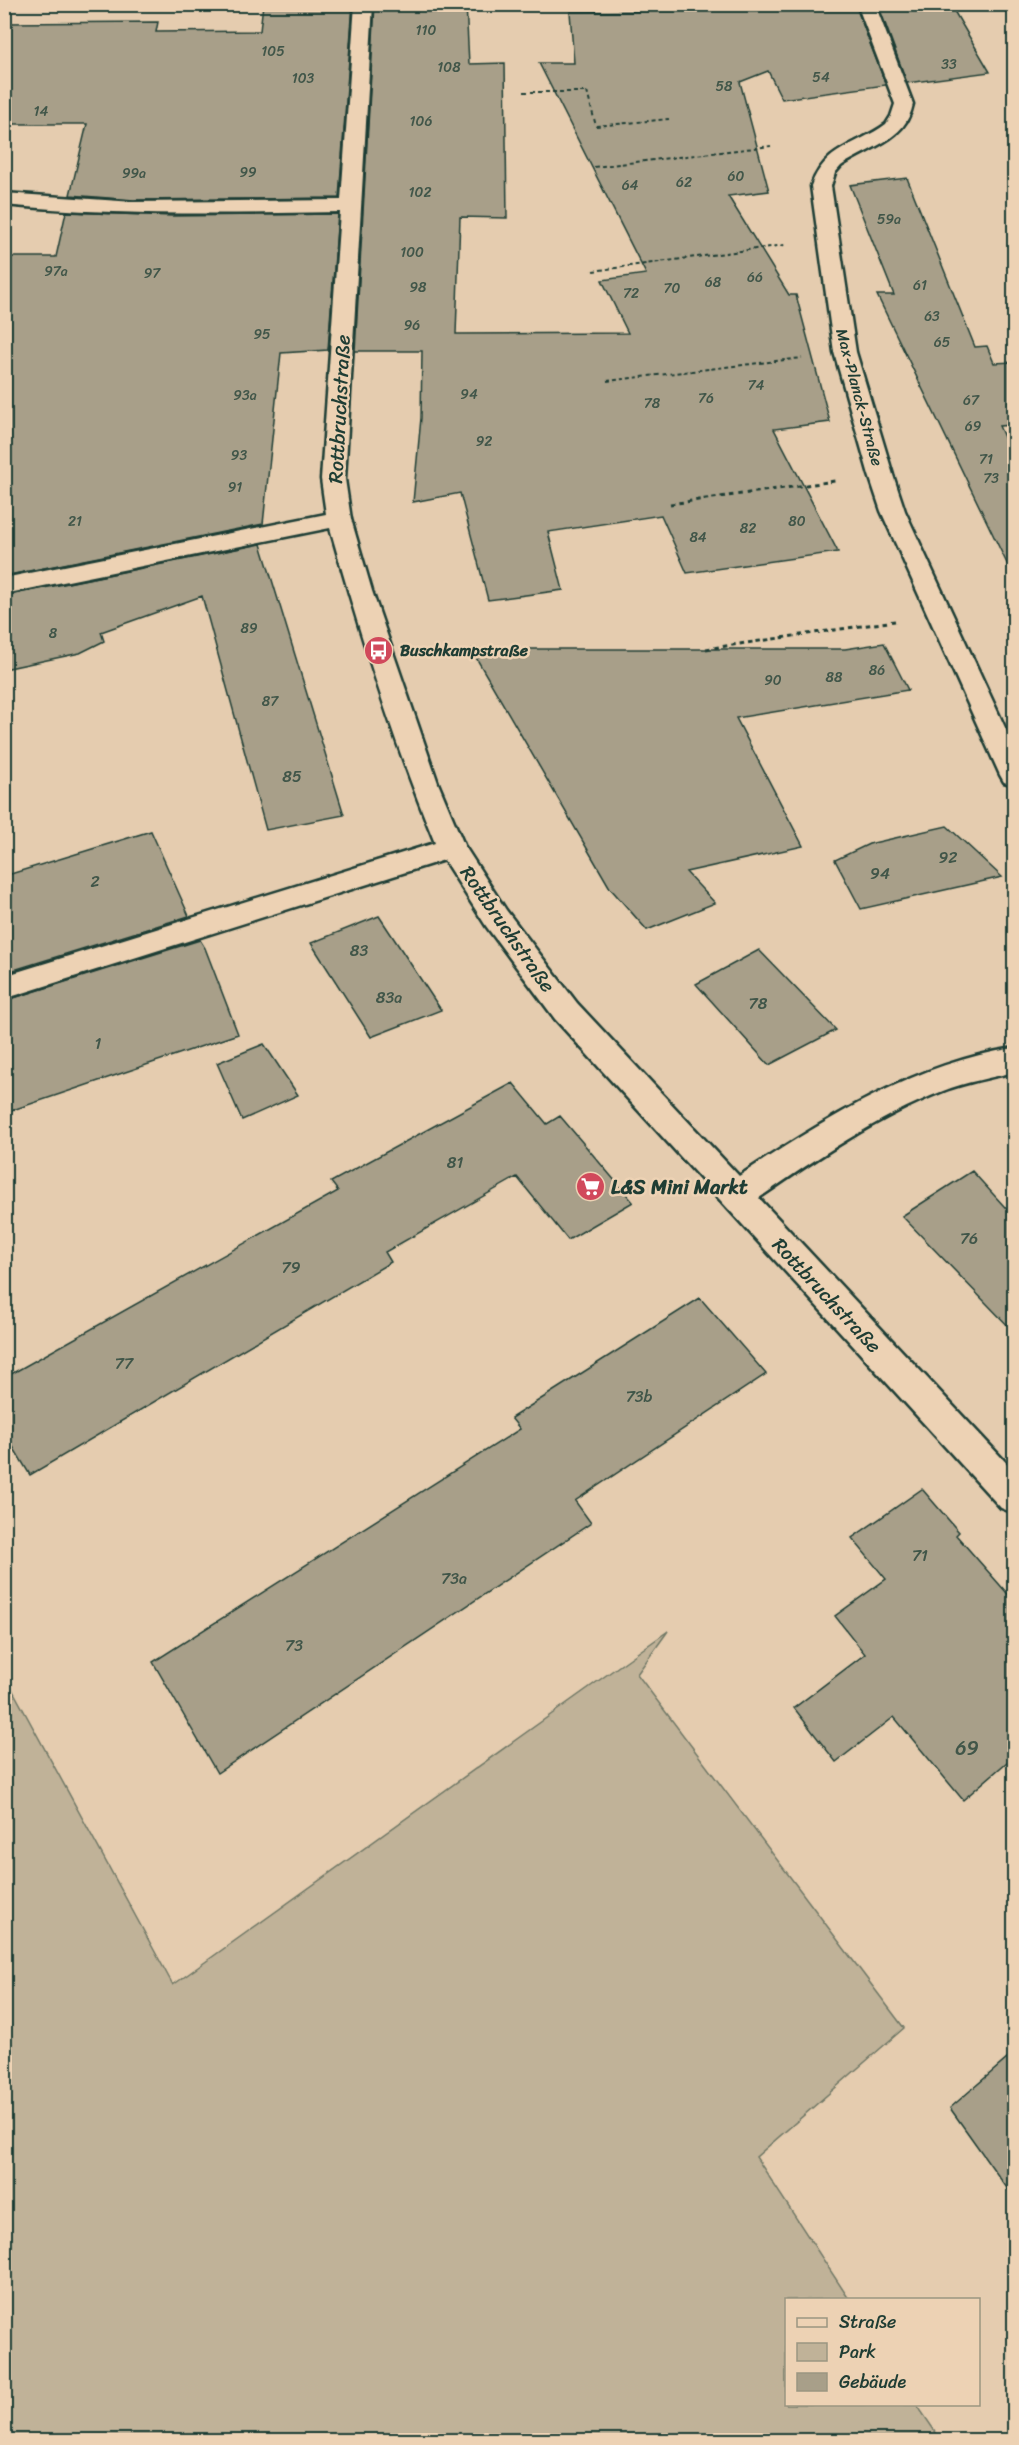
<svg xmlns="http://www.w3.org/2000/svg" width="1019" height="2445" font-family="Sriracha,sans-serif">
	<rect width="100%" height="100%" fill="#e5ccaf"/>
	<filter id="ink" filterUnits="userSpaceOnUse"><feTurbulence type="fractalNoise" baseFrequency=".0167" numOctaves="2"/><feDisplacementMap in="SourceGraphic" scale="12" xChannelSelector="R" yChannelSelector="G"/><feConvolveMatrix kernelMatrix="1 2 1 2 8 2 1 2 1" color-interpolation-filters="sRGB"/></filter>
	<g filter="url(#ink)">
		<path fill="#c0b298" stroke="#707866" stroke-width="1.5" d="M668 1631 637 1674 904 2028 756 2157 849 2299 786 2300V2404L917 2405 941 2440H5V1676L173 1985Z"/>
		<path fill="#a89f89" stroke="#1f3d34" stroke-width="1.5" d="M263 4H353L339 198 134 200 70 195 87 124H4V23L158 22 156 32 260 31Z
			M375 4H466L469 64 505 63 507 218 460 217 456 334 628 333 602 280 646 274 539 63H574L570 12 691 11 687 4H855L886 85 782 99 768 71 740 82 769 191 728 196 789 295H796L830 422 774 429 838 552 687 573 661 515 548 532 563 590 488 600 460 493 413 502 421 418 422 351H355Z
			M878 4H950L990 72 907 83Z
			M907 178 975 347 987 346 994 363 1014 362V425L999 426 1014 459V578L877 295H894L850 185Z
			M66 212 172 216 338 214 328 350 281 353 263 524 4 576V257H56Z
			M261 544 344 815 266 830 202 596 101 632 104 641 80 653 4 669V596Z
			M884 643 908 690 736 718 803 846 686 872 715 903 647 930 610 888 471 649H845Z
			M947 826 1002 877 861 909 835 860 869 844Z
			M151 831 189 916 4 973V876Z
			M379 916 441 1010 371 1037 311 943Z
			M200 940 205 948 238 1034 4 1113V1001Z
			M759 950 836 1030 769 1065 696 984Z
			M264 1044 298 1095 242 1120 217 1063Z
			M513 1083 547 1124 560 1116 633 1202 568 1240 517 1177 385 1252 391 1262 30 1475 4 1432V1378L338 1191 331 1182Z
			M972 1171 1014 1217V1332L902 1216Z
			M700 1298 766 1374 575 1501 591 1523 217 1773 153 1662 520 1429 511 1418Z
			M922 1489 959 1532 956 1535 1014 1601V1756L963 1800 894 1717 836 1762 794 1708 865 1654 835 1616 886 1579 852 1538Z
			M1014 2053V2198L950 2108Z"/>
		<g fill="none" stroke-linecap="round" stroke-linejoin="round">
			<defs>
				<path id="minor" d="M355 4H373L345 479 351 519 372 591 438 783 464 845 506 910 577 1003 739 1176C825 1120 912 1064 1014 1048V1072C990 1078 966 1082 943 1091 877 1117 817 1158 759 1198L1014 1471V1513L1001 1508 555 1019 486 926 444 860 4 999V976L435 843C393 741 360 634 330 528L4 594V578L326 514 321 479 340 212C228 214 116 216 4 205V193L134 202 341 200Z
					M857 4H875L913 104C906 141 868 147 841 166L835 173 831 186 856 352 893 475 905 511 1014 747V785L1004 782 1000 775 881 511 869 475 834 352 811 186C825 147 856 146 886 124L891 116 895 104Z"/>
			</defs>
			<use href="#minor" stroke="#1f3d34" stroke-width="5"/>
			<path stroke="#1f3d34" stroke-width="2" stroke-dasharray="4 3" stroke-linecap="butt" d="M524 92H587L596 126 669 119
				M594 167 771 146
				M593 271 785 245
				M607 381 802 358"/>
			<path stroke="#1f3d34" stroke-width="3" stroke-dasharray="4.5 4" stroke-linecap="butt" d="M670 504 835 481
				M706 649 895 621"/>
			<use href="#minor" fill="#edd2b4" fill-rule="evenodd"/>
		</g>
	</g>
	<defs>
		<symbol id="bus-disc" viewBox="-11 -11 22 22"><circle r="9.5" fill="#d1495b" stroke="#edd2b4"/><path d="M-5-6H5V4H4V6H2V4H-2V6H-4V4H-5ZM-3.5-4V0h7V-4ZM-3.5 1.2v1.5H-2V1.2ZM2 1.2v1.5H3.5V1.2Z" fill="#fff"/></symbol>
		<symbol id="supermarket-disc" viewBox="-11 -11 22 22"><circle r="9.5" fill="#d1495b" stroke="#edd2b4"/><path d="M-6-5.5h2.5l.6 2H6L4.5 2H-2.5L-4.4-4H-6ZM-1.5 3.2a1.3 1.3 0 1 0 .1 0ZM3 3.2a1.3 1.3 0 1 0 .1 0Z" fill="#fff"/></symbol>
	</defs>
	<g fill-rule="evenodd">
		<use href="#bus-disc" x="362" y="634" width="33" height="33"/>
		<use href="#supermarket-disc" x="574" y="1170" width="33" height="33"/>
	</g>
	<g text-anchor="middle" stroke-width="5" stroke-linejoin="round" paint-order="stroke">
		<g font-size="14" fill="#415649">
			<text x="426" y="35">110</text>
			<text x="273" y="56">105</text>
			<text x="949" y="69">33</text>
			<text x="449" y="72">108</text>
			<text x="821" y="82">54</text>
			<text x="303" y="83">103</text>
			<text x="724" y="91">58</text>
			<text x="41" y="116">14</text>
			<text x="421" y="126">106</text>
			<text x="248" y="177">99</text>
			<text x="134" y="178">99a</text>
			<text x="736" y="181">60</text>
			<text x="684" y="187">62</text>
			<text x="630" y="190">64</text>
			<text x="420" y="197">102</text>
			<text x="889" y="224">59a</text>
			<text x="412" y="257">100</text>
			<text x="56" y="276">97a</text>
			<text x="152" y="278">97</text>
			<text x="755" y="282">66</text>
			<text x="713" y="287">68</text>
			<text x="920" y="290">61</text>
			<text x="418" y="292">98</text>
			<text x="672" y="293">70</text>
			<text x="631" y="298">72</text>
			<text x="932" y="321">63</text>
			<text x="412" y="330">96</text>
			<text x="262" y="339">95</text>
			<text x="942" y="347">65</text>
			<text x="756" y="390">74</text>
			<text x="469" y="399">94</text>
			<text x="245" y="400">93a</text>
			<text x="706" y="403">76</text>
			<text x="971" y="405">67</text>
			<text x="652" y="408">78</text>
			<text x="973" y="431">69</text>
			<text x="484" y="446">92</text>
			<text x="239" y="460">93</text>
			<text x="986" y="464">71</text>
			<text x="991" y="483">73</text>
			<text x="235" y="492">91</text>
			<text x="75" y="526">21</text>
			<text x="797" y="526">80</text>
			<text x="748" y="533">82</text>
			<text x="698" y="542">84</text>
			<text x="249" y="633">89</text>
			<text x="53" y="638">8</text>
			<text x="877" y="675">86</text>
			<text x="834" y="682">88</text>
			<text x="773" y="685">90</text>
			<text x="270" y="706">87</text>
		</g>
		<g font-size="16" fill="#1f3d34" stroke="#edd2b4">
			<text transform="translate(860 397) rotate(75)" y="6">Max-Planck-Straße</text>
		</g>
		<g font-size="16" font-weight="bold" fill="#1f3d34" stroke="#edd2b4" text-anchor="start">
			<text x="400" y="656">Buschkampstraße</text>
		</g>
		<g font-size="16" fill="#415649">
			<text x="292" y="782">85</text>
			<text x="948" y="863">92</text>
			<text x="880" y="879">94</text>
			<text x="95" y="887">2</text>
			<text x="359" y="956">83</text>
			<text x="389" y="1003">83a</text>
			<text x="758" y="1009">78</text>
			<text x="98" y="1049">1</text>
			<text x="455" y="1168">81</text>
			<text x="969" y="1244">76</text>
			<text x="291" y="1273">79</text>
			<text x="124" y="1369">77</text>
			<text x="639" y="1402">73b</text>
			<text x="920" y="1561">71</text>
			<text x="454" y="1584">73a</text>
			<text x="294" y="1651">73</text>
		</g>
		<g font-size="20" fill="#1f3d34" stroke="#edd2b4">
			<text transform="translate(339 409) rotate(-87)" y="7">Rottbruchstraße</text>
			<text transform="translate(508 929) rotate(55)" y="7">Rottbruchstraße</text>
			<text transform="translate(827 1295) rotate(47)" y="7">Rottbruchstraße</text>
		</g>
		<g font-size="20" font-weight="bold" fill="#1f3d34" stroke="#edd2b4" text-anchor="start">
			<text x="611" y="1194">L&amp;S Mini Markt</text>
		</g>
		<g font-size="20" fill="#415649">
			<text x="967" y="1755">69</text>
		</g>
	</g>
	<rect width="1019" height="2445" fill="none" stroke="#edd2b4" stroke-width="24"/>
	<rect x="12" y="12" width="995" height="2421" fill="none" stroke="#1f3d34" stroke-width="2" filter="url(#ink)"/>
	<rect x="785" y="2298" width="195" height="108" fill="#edd2b4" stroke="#9b9681" stroke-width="1.5"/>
	<rect x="797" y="2318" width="30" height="9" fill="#edd2b4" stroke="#9b9681" stroke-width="1.5"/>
	<text x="839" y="2328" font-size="18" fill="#1f3d34">Straße</text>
	<rect x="797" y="2343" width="30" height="18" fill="#c0b298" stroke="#9b9681" stroke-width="1.5"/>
	<text x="839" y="2358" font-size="18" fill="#1f3d34">Park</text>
	<rect x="797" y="2373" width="30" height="18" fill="#a89f89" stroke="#9b9681" stroke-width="1.5"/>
	<text x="839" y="2388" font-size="18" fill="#1f3d34">Gebäude</text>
</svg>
